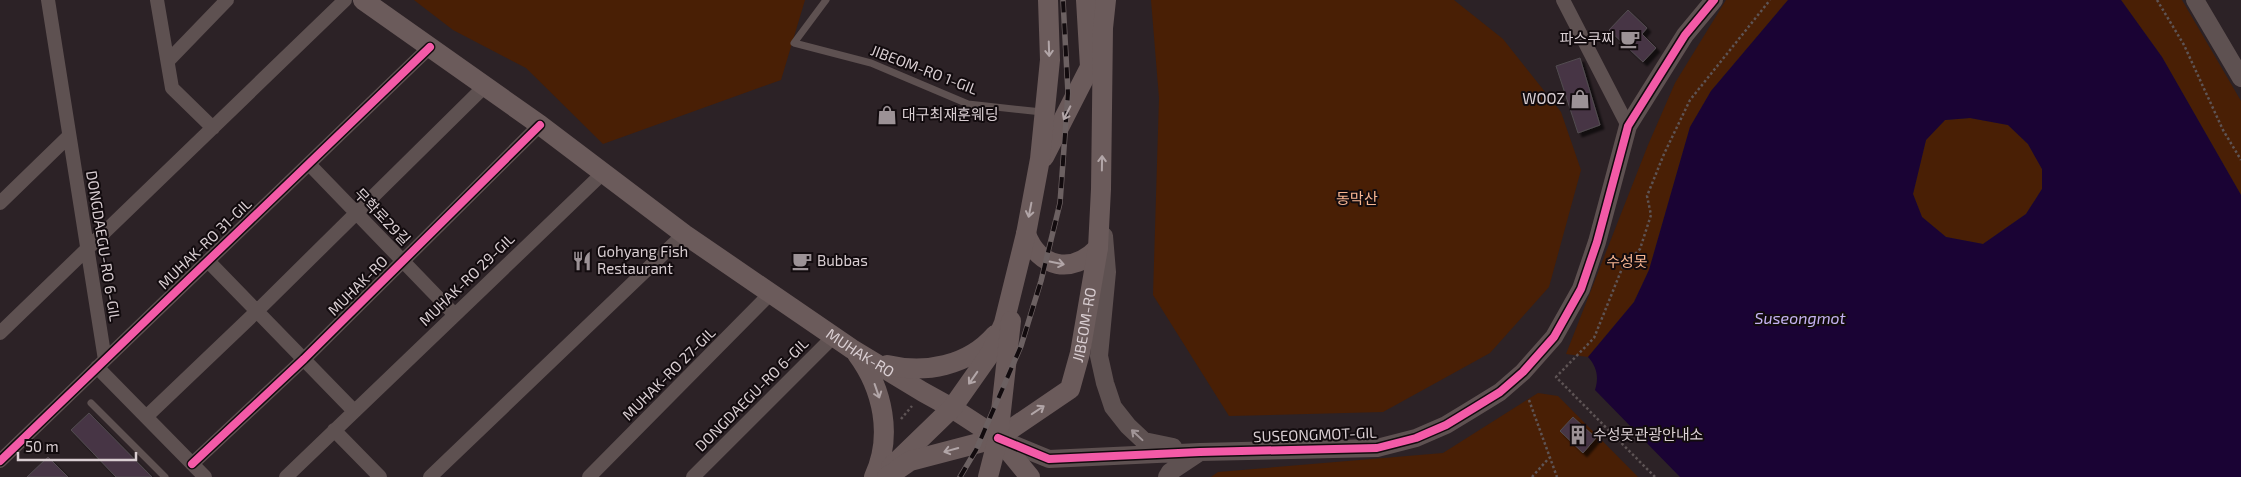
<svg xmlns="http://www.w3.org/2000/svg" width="2241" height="477" font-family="'Exo 2','Noto Sans KR',sans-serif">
	<defs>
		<filter id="shadow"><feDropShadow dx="4" dy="4" stdDeviation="1" flood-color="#0009"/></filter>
	</defs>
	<rect width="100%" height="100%" fill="#2c2226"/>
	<path fill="#491f05" d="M414 0H805L781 80 603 144 526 68 453 30Z
		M1151 0H1454L1503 39 1561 112 1581 170 1549 287 1490 353 1383 412 1229 416 1153 295 1159 98Z
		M1726 0H1788L1711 91 1690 127 1649 270 1634 302 1588 357 1566 354 1648 145 1675 83Z
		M2121 0H2182L2241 101V195L2162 57Z
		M1970 118 2008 125 2028 144 2042 169V189L2026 214 1983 244 1946 237 1922 217 1913 194 1926 140 1945 120Z
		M1538 393 1558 396 1638 477H1211L1218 472 1443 453Z"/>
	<path fill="#1a0334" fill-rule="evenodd" d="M1788 0H2121L2162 57 2241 195V477H1680L1595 390C1599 377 1597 367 1588 357L1634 302 1649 270 1690 127 1711 91ZM1970 118 2008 125 2028 144 2042 169V189L2026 214 1983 244 1946 237 1922 217 1913 194 1926 140 1945 120Z"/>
	<path fill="#463644" stroke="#524c50" filter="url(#shadow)" d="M1628 10 1647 28 1642 34 1656 48 1643 62 1609 30Z
		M1580 58 1600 125 1578 133 1556 66Z
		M89 413 152 477H116L71 430Z
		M1573 417 1596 438 1583 453 1560 431Z
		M48 457 68 477H27Z"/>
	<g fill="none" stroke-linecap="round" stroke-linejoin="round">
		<path stroke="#5e5455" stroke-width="2.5" stroke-dasharray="2.5 2.5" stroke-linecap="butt" d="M2157 0 2184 45 2223 130 2241 160
			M1529 400 1557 477
			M901 419 912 406
			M1532 477 1549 458
			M1655 477 1556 377 1594 338 1623 266 1640 249 1651 215 1647 196 1664 154 1690 100 1770 0"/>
		<path stroke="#5e5151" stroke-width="7" d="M826 0 794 43 871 63 968 104 1042 112
			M91 403 165 477"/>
		<path stroke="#5e5151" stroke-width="14" d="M48 0 105 360
			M157 0 172 88 213 128
			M1563 0 1628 126
			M168 61 227 0
			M309 164 454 314
			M0 203 69 136
			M208 261 354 411
			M0 333 345 0
			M97 367 205 477
			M146 417 257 311 485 86
			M334 430 380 477
			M0 461 430 47
			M192 464 304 359 540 125
			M286 477 603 173
			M430 477 684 234
			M589 477 771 293
			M693 477 834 336"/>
		<path stroke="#5e5151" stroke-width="18" d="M2195 0 2241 78
			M1104 236 1107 272 1099 356 1105 383 1113 407 1128 426 1144 441 1173 447
			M998 438 1049 459 1200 452 1377 448 1416 438 1446 425 1474 408 1500 392 1523 372 1554 337 1581 289 1597 242 1628 126 1685 35 1714 0
			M1167 477 1170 472 1200 452"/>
		<g stroke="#6b5b5b" stroke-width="20">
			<path id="s1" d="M363 0 540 125 684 234 852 349 923 392 952 408 998 438 1030 477"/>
			<path d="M1044 157 1090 67 1086 0"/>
			<path d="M1026 234C1039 268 1072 275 1098 248"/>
			<path d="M857 354C883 389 893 436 874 477"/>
			<path d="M887 365C925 374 968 366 995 335"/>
			<path d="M891 467 952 408 990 354 1004 323 1026 234 1040 159 1050 60 1048 0"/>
			<path id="s2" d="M887 477 910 461 998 438 1070 389 1080 353 1098 248 1101 189 1103 28 1106 0"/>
			<path d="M988 477 998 438 1011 321"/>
		</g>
		<defs>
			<path id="rail" d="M960 477 976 450 1021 346 1041 281 1060 203 1068 93 1063 0"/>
		</defs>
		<use href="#rail" stroke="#6c6162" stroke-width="5.5"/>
		<use href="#rail" stroke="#120b0e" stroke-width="4" stroke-dasharray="11" stroke-linecap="butt"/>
		<defs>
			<path id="cycleway" d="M998 438 1049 459 1200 452 1377 448 1416 438 1446 425 1474 408 1500 392 1523 372 1554 337 1581 289 1597 242 1628 126 1685 35 1714 0
				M0 461 430 47
				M192 464 304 359 540 125"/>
		</defs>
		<use href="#cycleway" stroke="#120b0e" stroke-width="11"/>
		<use href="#cycleway" stroke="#f35aa7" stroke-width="8"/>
	</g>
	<defs><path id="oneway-shaft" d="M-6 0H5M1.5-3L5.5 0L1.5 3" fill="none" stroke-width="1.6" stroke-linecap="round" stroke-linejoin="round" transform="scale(1.25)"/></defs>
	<g stroke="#b2a6a8">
		<use href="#oneway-shaft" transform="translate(1049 49) rotate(88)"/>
		<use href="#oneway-shaft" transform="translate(1067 113) rotate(117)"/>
		<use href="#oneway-shaft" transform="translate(1102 163) rotate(-89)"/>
		<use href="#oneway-shaft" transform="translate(1030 210) rotate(101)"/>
		<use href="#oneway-shaft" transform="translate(1057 263) rotate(11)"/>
		<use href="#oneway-shaft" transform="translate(973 378) rotate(125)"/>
		<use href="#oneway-shaft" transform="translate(877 391) rotate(71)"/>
		<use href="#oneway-shaft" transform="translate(1038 410) rotate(-34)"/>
		<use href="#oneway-shaft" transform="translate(951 450) rotate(165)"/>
	</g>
	<use stroke="#a29698" href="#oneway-shaft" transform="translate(1137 435) rotate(-137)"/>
	<defs>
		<symbol id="cafe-bare" viewBox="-9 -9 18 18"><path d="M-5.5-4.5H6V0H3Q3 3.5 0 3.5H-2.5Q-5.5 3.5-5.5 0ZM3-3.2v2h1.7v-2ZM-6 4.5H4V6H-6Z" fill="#9c9296" stroke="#120b0e" stroke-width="2.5" paint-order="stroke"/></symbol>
		<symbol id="shop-bare" viewBox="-9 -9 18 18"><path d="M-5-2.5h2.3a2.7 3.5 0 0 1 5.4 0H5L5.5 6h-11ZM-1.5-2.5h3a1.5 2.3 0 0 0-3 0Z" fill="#9c9296" stroke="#120b0e" stroke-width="2.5" paint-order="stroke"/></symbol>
		<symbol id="restaurant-bare" viewBox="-9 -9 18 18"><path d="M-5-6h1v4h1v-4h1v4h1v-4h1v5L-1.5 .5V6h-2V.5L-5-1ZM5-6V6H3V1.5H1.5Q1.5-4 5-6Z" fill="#9c9296" stroke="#120b0e" stroke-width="2.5" paint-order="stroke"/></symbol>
		<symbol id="building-bare" viewBox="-9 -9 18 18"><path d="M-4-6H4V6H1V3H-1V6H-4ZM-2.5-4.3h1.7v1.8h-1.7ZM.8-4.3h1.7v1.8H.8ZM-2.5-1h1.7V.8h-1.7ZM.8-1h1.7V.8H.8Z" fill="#9c9296" stroke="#120b0e" stroke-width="2.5" paint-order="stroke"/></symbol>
	</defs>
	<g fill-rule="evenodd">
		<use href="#cafe-bare" x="1616" y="25" width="28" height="28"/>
		<use href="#shop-bare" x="1566" y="85" width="28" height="28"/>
		<use href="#shop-bare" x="873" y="101" width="28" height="28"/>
		<use href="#restaurant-bare" x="568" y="247" width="28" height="28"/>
		<use href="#cafe-bare" x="788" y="247" width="28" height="28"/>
		<use href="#building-bare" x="1564" y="421" width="28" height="28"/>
	</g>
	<g text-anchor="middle" stroke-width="4" stroke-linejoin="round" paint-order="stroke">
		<g font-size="15" fill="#d9ced2" stroke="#120b0e" text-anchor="start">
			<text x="1615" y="44" text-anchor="end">파스쿠찌</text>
			<text x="1565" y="104" text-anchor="end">WOOZ</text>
			<text x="902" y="120">대구최재훈웨딩</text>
			<text x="597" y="257">Gohyang Fish<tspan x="597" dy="17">Restaurant</tspan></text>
			<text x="817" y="266">Bubbas</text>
			<text x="1593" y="440">수성못관광안내소</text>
		</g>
		<g font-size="15" fill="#d9ced2" stroke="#120b0e">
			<text transform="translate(924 70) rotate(21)" y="5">JIBEOM-RO 1-GIL</text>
			<text transform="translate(382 217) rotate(46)" y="5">무학로29길</text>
			<text transform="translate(205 244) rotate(-44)" y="5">MUHAK-RO 31-GIL</text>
			<text transform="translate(103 246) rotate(81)" y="5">DONGDAEGU-RO 6-GIL</text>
			<text transform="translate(467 280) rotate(-44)" y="5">MUHAK-RO 29-GIL</text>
			<text transform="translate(358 286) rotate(-45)" y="5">MUHAK-RO</text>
			<text dy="5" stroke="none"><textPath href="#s2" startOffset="272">JIBEOM-RO</textPath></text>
			<text dy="5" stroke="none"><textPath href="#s1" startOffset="610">MUHAK-RO</textPath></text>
			<text transform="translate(669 374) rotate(-45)" y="5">MUHAK-RO 27-GIL</text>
			<text transform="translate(752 395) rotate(-45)" y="5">DONGDAEGU-RO 6-GIL</text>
			<text transform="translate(1315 435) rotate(-2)" y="5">SUSEONGMOT-GIL</text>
		</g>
		<g font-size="15" fill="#f7b591" stroke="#120b0e">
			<text x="1357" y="204">동막산</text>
			<text x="1627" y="267">수성못</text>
		</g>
		<g font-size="16" font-style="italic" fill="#c5b2f2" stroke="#120b0e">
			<text x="1800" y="324">Suseongmot</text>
		</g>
	</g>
	<path d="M18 452v8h118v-8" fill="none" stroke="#d9ced2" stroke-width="2.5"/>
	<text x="25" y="452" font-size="15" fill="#d9ced2" stroke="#120b0e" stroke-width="4" paint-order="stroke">50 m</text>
</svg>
